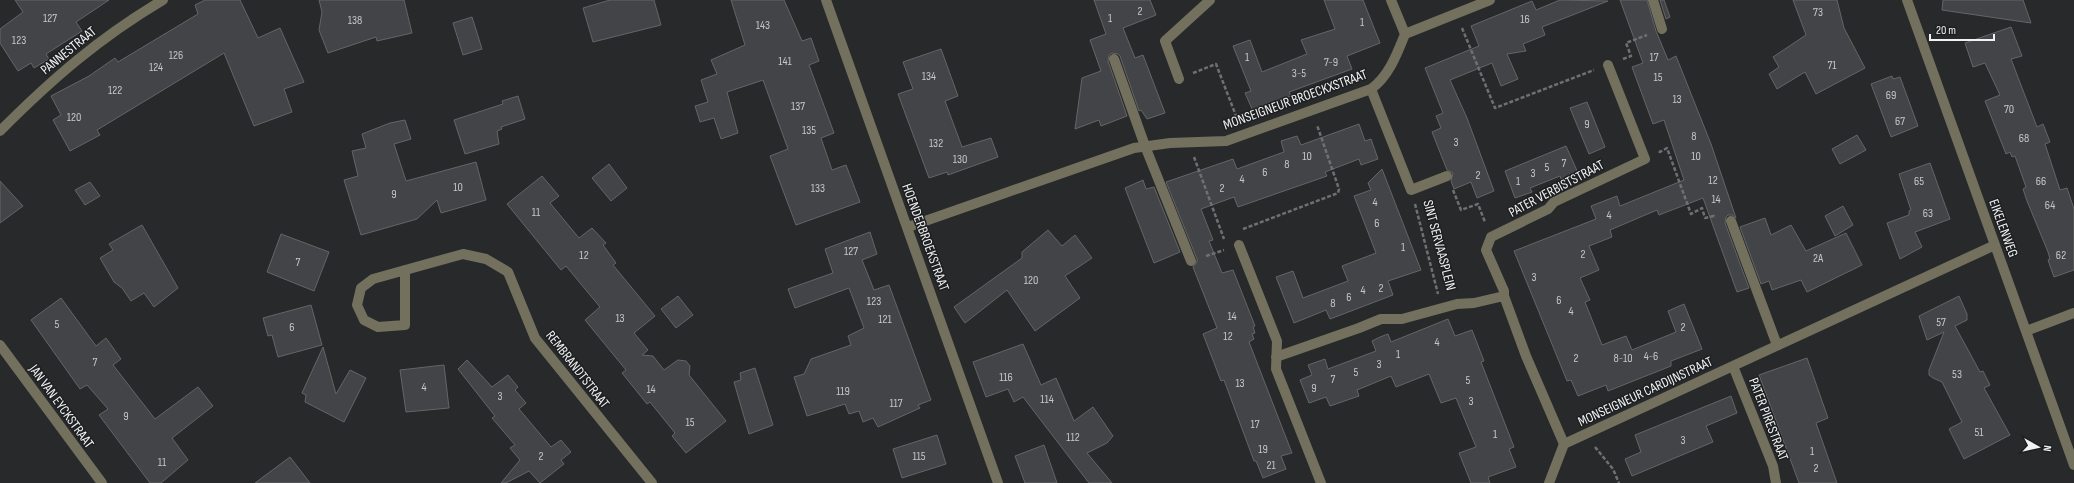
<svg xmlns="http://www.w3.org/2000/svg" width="2074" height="483" font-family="'Sofia Sans Condensed',sans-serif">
	<rect width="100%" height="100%" fill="#27292b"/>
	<path fill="#434447" stroke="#646567" d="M15 0H109L76 22 82 31 46 54 49 59 34 68 31 63 18 71 0 43V29L23 12Z
		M205 0H240L258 38 280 28 304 82 284 89 292 112 254 126 224 53 97 130 100 135 70 151 53 120 61 115 51 96 89 76 115 58 118 62 198 14 195 5Z
		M319 0H404L412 33 377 41 376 37 328 53 319 30 322 12Z
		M610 0H654L661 25 593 42 583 8Z
		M731 0H784L802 41 811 38 819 61 809 65 834 133 821 138 832 170 846 165 860 202 796 225 770 156 788 149 763 80 727 92 738 133 721 139 714 118 700 122 695 106 708 102 701 80 717 74 711 60 745 45Z
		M1094 0H1150L1156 15 1123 28 1135 58 1143 55 1165 113 1147 119 1141 110 1139 111 1120 56 1118 54 1112 53 1109 55 1108 61 1127 116 1101 126 1099 120 1075 129 1082 78 1101 71 1090 40 1106 34Z
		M1324 0H1363L1380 43 1347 56 1352 69 1289 92 1291 96 1253 111 1245 93 1251 91 1233 46 1250 40 1262 72 1307 54 1301 40 1335 29Z
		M1560 0 1608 1 1542 27 1545 35 1523 44 1526 51 1507 54 1518 79 1501 86 1492 63 1450 80 1467 118 1494 191 1477 198 1471 182 1454 189 1451 181 1453 173 1447 170 1432 132 1441 128 1436 116 1443 113 1425 68 1479 46 1471 26 1532 1 1536 10Z
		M1620 0H1647L1656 31 1668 60 1676 56 1711 144 1736 218 1732 215H1728L1726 217 1725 223 1749 288 1737 292 1703 198 1659 215 1657 210 1610 230 1612 237 1589 246 1599 270 1580 278 1590 300 1585 302 1602 345 1626 336 1632 350 1676 332 1668 311 1684 304 1702 349 1671 361V366L1608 391 1606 385 1578 396 1571 380 1567 381 1514 251 1596 219 1591 206 1617 196 1620 206 1684 180 1664 120 1653 124 1632 67 1643 63Z
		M1660 0H1664L1670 17 1666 19Z
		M1793 0H1837L1844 28 1865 68 1816 94 1805 72 1777 89 1769 74 1779 67 1773 57 1806 35Z
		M1943 0H2023L2031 23 1942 10Z
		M472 17 482 49 463 55 453 23Z
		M2011 27 2022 56 2011 59 2037 127 2043 124 2050 142 2045 144 2060 190 2067 188 2074 209V270L2054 277 2048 260 2050 259 2048 252 2027 201 2023 189 2026 187 2015 156 2012 157 2010 152 2006 154 1985 101 2000 95 1985 63 1973 67 1965 43Z
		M941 49 958 96 945 101 962 147 991 138 998 157 948 175 947 172 929 178 898 94 913 89 903 62Z
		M1892 76 1893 79 1900 77 1918 126 1891 137 1871 84Z
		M518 96 525 119 501 127 502 129 497 131 499 144 465 154 454 120 503 104 502 101Z
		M1587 102 1605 147 1589 154 1570 108Z
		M405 120 411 139 394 144 406 181 476 162 486 200 441 213 437 200 417 219 361 235 344 180 358 176 352 151 366 148 362 134 390 123Z
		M1359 124 1365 141 1371 139 1378 159 1361 165 1359 159 1325 172 1327 176 1238 207 1234 197 1201 209 1213 240 1209 241 1222 273 1233 270 1255 326 1253 327 1255 333 1252 334 1254 339 1249 342 1292 453 1281 456 1286 469 1263 478 1256 461H1254L1224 380 1221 381 1203 334 1217 328 1193 267 1197 262V259L1166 182 1233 159 1237 169 1284 152 1281 141 1297 136 1301 145Z
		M1857 135 1866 150 1840 164 1832 149Z
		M1566 146 1578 173 1561 179 1560 176 1530 188 1532 192 1515 198 1505 171Z
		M1930 163 1950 219 1915 232 1922 247 1900 259 1887 223 1909 215V211L1911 210 1899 174Z
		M609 164 627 188 611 201 592 178Z
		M1382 169 1421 270 1388 281 1393 295 1330 319 1326 310 1294 323 1276 277 1293 271 1303 298 1348 281 1342 266 1376 253 1354 196 1371 190 1368 183Z
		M542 176 559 196 550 203 579 238 592 228 606 243 603 245 616 263 613 265 655 316 634 333 648 350 642 355 653 356 664 370 678 360 686 361 690 366 689 375 726 421 686 453 672 436 675 433 650 402 647 404 622 373 626 370 585 320 600 307 566 266 561 270 507 204Z
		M1143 180 1146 189 1154 187 1180 252 1154 263 1125 188Z
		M0 181 23 206 0 223Z
		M90 182 100 196 85 205 75 190Z
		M1843 206 1853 225 1835 236 1825 216Z
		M1765 218 1771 235 1791 225 1806 251 1846 233 1862 265 1807 292 1801 280 1772 290 1769 281 1761 284 1740 227Z
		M142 225 178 288 154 307 144 293 131 301 122 288 114 282 100 258 113 250 109 244Z
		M1048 230 1062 246 1075 235 1092 258 1065 276 1080 298 1035 331 1007 290 965 323 954 307 1022 258V252Z
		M870 232 877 254 862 260 874 290 889 285 931 400 918 405 920 408 878 427 873 418 863 422 859 411 849 414 845 404 807 416 794 377 804 374 811 359 851 345 848 336 864 328 849 288 795 308 788 289 833 273 825 249Z
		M281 234 329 252 314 291 267 272Z
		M678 296 693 315 676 328 661 309Z
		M1959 296 1967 314V320L1955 326 1980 372 1983 371 1990 385 1984 388 2010 435 1964 459 1949 429 1962 422 1942 382 1933 378 1929 375V370L1944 332 1927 340 1919 316Z
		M61 298 96 346 106 338 121 359 113 365 155 419 198 387 213 406 172 438 188 460 161 483H150L99 415 108 409 87 385 80 389 31 320Z
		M311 305 322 345 278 357 272 335 268 336 263 318Z
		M1448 319 1455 336 1472 330 1484 361 1481 362 1514 447 1509 449 1516 467 1488 477 1490 483H1471L1459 453 1476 447 1456 398 1441 403 1429 374 1396 387 1391 376 1357 390 1359 396 1330 406 1326 397 1309 403 1300 380 1312 375 1308 365 1325 359 1328 369 1376 351 1372 341 1380 337 1388 334 1391 342Z
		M1023 344 1041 385 1056 378 1074 421 1093 407 1113 436 1107 443 1087 453 1112 483H1089L1023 397 1014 402 1008 389 986 397 973 362Z
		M323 347 336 394 350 370 366 378 344 422 305 402 306 395 302 393Z
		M1807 358 1828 418 1816 423 1837 483H1799L1759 375Z
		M467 360 492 387 508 375 518 387 515 390 526 403 519 409 551 447 561 440 571 452 561 460 564 464 540 483 529 471 506 483H501L520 460 510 448 515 445 492 418 495 416 458 369Z
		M444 365 449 408 406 412 400 370Z
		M755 368 773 425 749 434 734 382 741 380 740 373Z
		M1731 396 1737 413 1706 426 1713 442 1632 476 1625 459 1641 452 1635 435Z
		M937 435 946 464 902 478 893 449Z
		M1044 445 1057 483H1025L1015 456Z
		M290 457 310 483H255Z"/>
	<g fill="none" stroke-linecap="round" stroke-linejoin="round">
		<path stroke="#6e7071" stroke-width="2.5" stroke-dasharray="4 2" stroke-linecap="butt" d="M1462 28 1495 108 1594 70
			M1623 59 1631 56 1626 43 1647 35
			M1193 73 1216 64 1238 121
			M1659 151 1660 152 1667 148 1691 214 1702 208 1705 218 1714 216 1715 218
			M1194 157 1224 239
			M1453 190 1461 210 1478 204 1485 222
			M1415 204 1438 294
			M1243 229 1338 193 1339 189 1317 125
			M1206 256 1224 250
			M1595 447 1613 469 1619 483"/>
		<path stroke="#74705e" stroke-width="10" d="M826 0 998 483
			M1391 0 1405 34
			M1653 0 1662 29
			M1907 0 2074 465
			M1114 59 1145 146 1191 261
			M1179 79 1165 41 1210 0
			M1371 89 1411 190 1447 176
			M0 131C52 79 99 38 163 0
			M1731 221 1777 345
			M908 227 1134 148 1170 143 1226 141 1371 89C1389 76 1397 54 1405 34L1490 0
			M1239 245 1277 341 1276 369 1321 483
			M405 270V325L378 327 364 320 357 305 361 288 373 279 463 254 486 259 508 272 535 338 652 483
			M2026 331 2074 313
			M0 345 102 483
			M1276 357 1359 328 1381 319H1402L1457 304 1474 303 1504 296
			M1733 366 1773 466 1776 483
			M1564 444 1526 356 1504 296V291L1486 250 1491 237 1548 209 1554 202 1645 159 1608 65
			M1549 483 1564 444 1995 245"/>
	</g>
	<g text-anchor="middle" stroke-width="3" stroke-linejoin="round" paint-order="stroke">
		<g font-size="12" fill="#c6c6c8">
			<text x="1140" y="15">2</text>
			<text x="1818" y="16">73</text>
			<text x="50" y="22">127</text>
			<text x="1110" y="22">1</text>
			<text x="1525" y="23">16</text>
			<text x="355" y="24">138</text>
			<text x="1362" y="26">1</text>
			<text x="763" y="29">143</text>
			<text x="19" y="44">123</text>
			<text x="176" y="59">126</text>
			<text x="1247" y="61">1</text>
			<text x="1654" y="61">17</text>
			<text x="785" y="65">141</text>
			<text x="1331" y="66">7-9</text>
			<text x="1832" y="69">71</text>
			<text x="156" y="71">124</text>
			<text x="1299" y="77">3-5</text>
			<text x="929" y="80">134</text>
			<text x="1658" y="81">15</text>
			<text x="115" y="94">122</text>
			<text x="1891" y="99">69</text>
			<text x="1677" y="103">13</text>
			<text x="798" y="110">137</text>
			<text x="2009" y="113">70</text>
			<text x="74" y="121">120</text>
			<text x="1900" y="125">67</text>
			<text x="1587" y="128">9</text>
			<text x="809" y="134">135</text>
			<text x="1694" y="140">8</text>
			<text x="2024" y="142">68</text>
			<text x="1456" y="146">3</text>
			<text x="936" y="147">132</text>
			<text x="1307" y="160">10</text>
			<text x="1696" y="160">10</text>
			<text x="960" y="163">130</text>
			<text x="1564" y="167">7</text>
			<text x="1287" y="168">8</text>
			<text x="1547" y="171">5</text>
			<text x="1265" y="176">6</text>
			<text x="1533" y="177">3</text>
			<text x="1478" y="179">2</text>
			<text x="1242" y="183">4</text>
			<text x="1713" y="184">12</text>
			<text x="1518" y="185">1</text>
			<text x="1919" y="185">65</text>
			<text x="2041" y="185">66</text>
			<text x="458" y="191">10</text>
			<text x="818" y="192">133</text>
			<text x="1222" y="192">2</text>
			<text x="394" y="198">9</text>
			<text x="1716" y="203">14</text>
			<text x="1375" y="206">4</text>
			<text x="2050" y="209">64</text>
			<text x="536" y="216">11</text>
			<text x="1928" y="217">63</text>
			<text x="1609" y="219">4</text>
			<text x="1377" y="227">6</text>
			<text x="1403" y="251">1</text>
			<text x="851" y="255">127</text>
			<text x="1583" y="258">2</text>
			<text x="584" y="259">12</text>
			<text x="2061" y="259">62</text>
			<text x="1818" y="262">2A</text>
			<text x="298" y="266">7</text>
			<text x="1534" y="281">3</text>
			<text x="1031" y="284">120</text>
			<text x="1381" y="292">2</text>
			<text x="1363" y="294">4</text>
			<text x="1349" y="301">6</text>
			<text x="1559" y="304">6</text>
			<text x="874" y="305">123</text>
			<text x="1333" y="307">8</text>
			<text x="1571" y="315">4</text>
			<text x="1232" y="320">14</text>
			<text x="620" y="322">13</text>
			<text x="885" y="323">121</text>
			<text x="1941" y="326">57</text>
			<text x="57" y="328">5</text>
			<text x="292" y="331">6</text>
			<text x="1683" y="331">2</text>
			<text x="1228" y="340">12</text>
			<text x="1437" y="346">4</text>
			<text x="1398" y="358">1</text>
			<text x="1651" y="360">4-6</text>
			<text x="1576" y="362">2</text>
			<text x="1623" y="362">8-10</text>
			<text x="95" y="366">7</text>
			<text x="1379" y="368">3</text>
			<text x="1356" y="376">5</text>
			<text x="1957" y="378">53</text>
			<text x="1006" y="381">116</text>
			<text x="1333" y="383">7</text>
			<text x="1468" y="384">5</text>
			<text x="1240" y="387">13</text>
			<text x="424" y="391">4</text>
			<text x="1314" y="392">9</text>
			<text x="651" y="393">14</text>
			<text x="843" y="395">119</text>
			<text x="500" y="400">3</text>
			<text x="1047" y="403">114</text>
			<text x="1471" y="405">3</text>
			<text x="896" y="407">117</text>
			<text x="126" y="420">9</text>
			<text x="690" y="426">15</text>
			<text x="1255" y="428">17</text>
			<text x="1979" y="436">51</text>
			<text x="1495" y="438">1</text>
			<text x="1073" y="441">112</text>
			<text x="1683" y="444">3</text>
			<text x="1263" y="453">19</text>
			<text x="1812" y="455">1</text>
			<text x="541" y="460">2</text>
			<text x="919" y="460">115</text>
			<text x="162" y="466">11</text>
			<text x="1271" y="469">21</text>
			<text x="1816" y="472">2</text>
		</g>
		<g font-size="14" fill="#f1f2f3" stroke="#1e1f21">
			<text transform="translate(68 50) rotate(-39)" y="5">PANNESTRAAT</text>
			<text transform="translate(1295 99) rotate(-20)" y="5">MONSEIGNEUR BROECKXSTRAAT</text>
			<text transform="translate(1556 188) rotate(-28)" y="5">PATER VERBISTSTRAAT</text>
			<text transform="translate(2004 228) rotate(70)" y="5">EIKELENWEG</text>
			<text transform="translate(926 237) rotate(70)" y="5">HOENDERBROEKSTRAAT</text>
			<text transform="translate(1440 245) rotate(75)" y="5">SINT SERVAASPLEIN</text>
			<text transform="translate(578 369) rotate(52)" y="5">REMBRANDTSTRAAT</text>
			<text transform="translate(1645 391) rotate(-25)" y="5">MONSEIGNEUR CARDIJNSTRAAT</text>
			<text transform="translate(62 406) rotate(54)" y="5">JAN VAN EYCKSTRAAT</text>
			<text transform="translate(1769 419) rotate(69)" y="5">PATER PIRESTRAAT</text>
		</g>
	</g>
	<g transform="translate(2038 447) rotate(98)" stroke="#1e1f21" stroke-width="3" paint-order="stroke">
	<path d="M0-3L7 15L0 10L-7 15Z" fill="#f1f2f3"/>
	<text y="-6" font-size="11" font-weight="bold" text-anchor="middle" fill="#f1f2f3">N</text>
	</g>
	<path d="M1930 34v6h64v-6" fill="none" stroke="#f1f2f3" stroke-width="2"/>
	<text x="1936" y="34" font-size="12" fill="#f1f2f3" stroke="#1e1f21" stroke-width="3" paint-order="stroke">20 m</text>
</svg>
